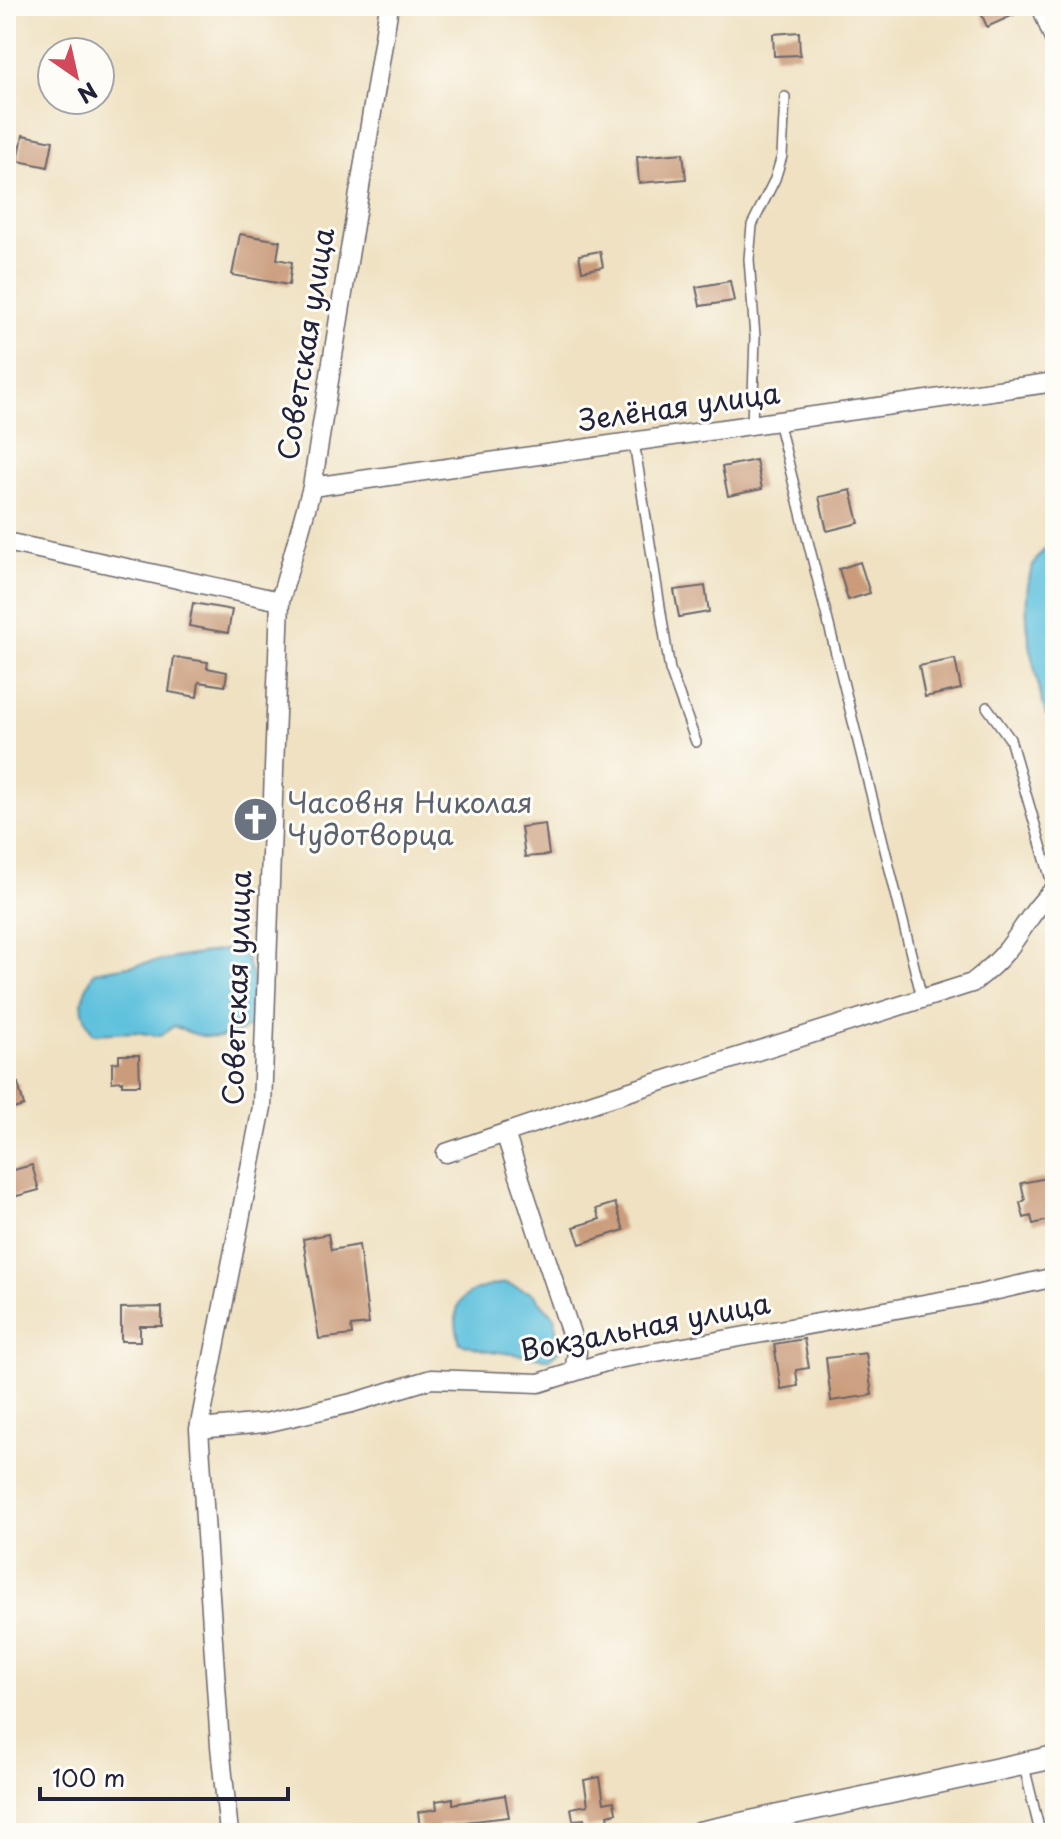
<svg xmlns="http://www.w3.org/2000/svg" width="1061" height="1839" font-family="'Playpen Sans',sans-serif">
	<rect width="100%" height="100%" fill="#fdfcf7"/>
	<filter id="ink" filterUnits="userSpaceOnUse"><feTurbulence type="fractalNoise" baseFrequency=".0125" numOctaves="2"/><feDisplacementMap in="SourceGraphic" scale="16" xChannelSelector="R" yChannelSelector="G"/><feConvolveMatrix kernelMatrix="1 2 1 2 8 2 1 2 1" color-interpolation-filters="sRGB"/></filter>
	<filter id="wash" filterUnits="userSpaceOnUse"><feTurbulence type="fractalNoise" baseFrequency=".006" numOctaves="4" result="noise"/><feDisplacementMap in="SourceGraphic" scale="32" xChannelSelector="R" yChannelSelector="G"/><feGaussianBlur stdDeviation="1.8" result="paint"/><feColorMatrix in="noise" values="0 0 0 0 0 0 0 0 0 0 0 0 0 0 0 0 0 1.4 0 .05"/><feComposite in="paint" operator="in"/></filter>
	<g filter="url(#wash)">
		<rect width="100%" height="100%" fill="#efe1c1"/>
		<path fill="#5ec1dd" stroke="#40728c" stroke-width="2" d="M1055 543V718L1046 715C1035 674 1004 565 1055 543Z
			M243 949 252 977 255 1024C222 1042 207 1041 174 1026L160 1036 135 1032 93 1034C77 1007 80 1000 94 972L222 950Z
			M505 1283 532 1293 554 1316 560 1350 549 1359 484 1350 460 1343C447 1299 465 1290 505 1283Z"/>
		<g id="blocks">
			<path fill="#ca9c7b" d="M978 6H1029V8L987 27Z
				M799 32 800 55 774 56 773 34Z
				M23 135 53 141 48 167 18 161Z
				M683 153 686 179 639 183 637 157Z
				M240 234 280 241 277 259 292 262 289 285 232 275Z
				M600 251 603 267 582 271 579 255Z
				M730 281 734 301 700 306 696 287Z
				M756 460 762 489 728 496 722 467Z
				M851 490 859 523 827 531 819 497Z
				M860 562 870 593 848 600 839 569Z
				M705 586 709 612 679 617 674 590Z
				M193 603 232 610 228 633 189 626Z
				M174 657 208 662 207 668 227 672 225 686 199 682 197 697 169 692Z
				M955 659 961 689 925 697 919 666Z
				M545 824 549 855 525 857 521 827Z
				M119 1055H139L140 1085H122V1081L112 1082V1063L119 1062Z
				M18 1083 24 1106 6 1111V1086Z
				M32 1165 39 1190 6 1199V1172Z
				M1047 1178 1053 1206 1046 1207 1049 1220 1033 1224 1031 1216 1024 1218 1020 1203 1025 1200 1021 1183Z
				M615 1203 624 1230 580 1244 574 1227 600 1219 596 1209Z
				M328 1234 331 1250 359 1245 369 1324 351 1326 352 1335 319 1339 303 1239Z
				M162 1307V1326H140V1341H121V1308Z
				M804 1339 809 1368 796 1370 798 1386 781 1389 774 1344Z
				M866 1353 872 1395 831 1401 826 1358Z
				M600 1777 604 1803 614 1801 616 1813 608 1815 610 1824 586 1828 584 1819 573 1820 571 1808 588 1805 584 1780Z
				M505 1795 509 1817 439 1825 440 1833H426L425 1827 420 1828 418 1812 437 1809 436 1801 453 1798V1804Z"/>
		</g>
	</g>
	<g filter="url(#ink)">
		<use href="#blocks" fill-opacity="0" stroke="#6a656a" stroke-width="2"/>
		<g fill="none" stroke-linecap="round" stroke-linejoin="round">
			<defs>
				<path id="service" d="M778 421 922 998
					M752 425 755 337 749 259 752 225 775 179 782 156 785 97
					M634 442 670 670 696 742
					M987 707 1010 739 1054 890
					M1024 1766 1040 1832"/>
				<path id="minor" d="M1041 6 1055 42
					M312 487 1055 382
					M6 542 280 601
					M505 1133 577 1352 574 1372
					M446 1153 596 1102 972 983C985 973 998 962 1008 949 1024 928 1035 906 1055 889
					M199 1429 265 1423 352 1403 431 1379 539 1383 612 1360 980 1294 1055 1277
					M229 1833 220 1746 199 1429 262 1107 280 601 312 487 389 6"/>
				<path id="tertiary" d="M699 1833 1055 1757"/>
			</defs>
			<use href="#service" stroke="#6a656a" stroke-width="12"/>
			<use href="#minor" stroke="#6a656a" stroke-width="21"/>
			<use href="#tertiary" stroke="#6a656a" stroke-width="25"/>
			<use href="#service" stroke="#fff" stroke-width="9"/>
			<use href="#minor" stroke="#fff" stroke-width="18"/>
			<use href="#tertiary" stroke="#fff" stroke-width="22"/>
		</g>
	</g>
	<defs>
		<symbol id="church-disc" viewBox="-11 -11 22 22"><circle r="9.5" fill="#6b7280" stroke="#fdfcf7"/><path d="M-1.2-6h2.4v3.5h3.3v2.4h-3.3V6h-2.4V-.1h-3.3v-2.4h3.3Z" fill="#fff"/></symbol>
	</defs>
	<g fill-rule="evenodd">
		<use href="#church-disc" x="230" y="794" width="51" height="51"/>
	</g>
	<g text-anchor="middle" stroke-width="6" stroke-linejoin="round" paint-order="stroke">
		<g font-size="28" fill="#22223b" stroke="#fdfcf7">
			<text transform="translate(306 344) rotate(-81)" y="10">Советская улица</text>
			<text transform="translate(679 407) rotate(-8)" y="10">Зелёная улица</text>
			<text transform="translate(237 988) rotate(-88)" y="10">Советская улица</text>
			<text transform="translate(645 1327) rotate(-11)" y="10">Вокзальная улица</text>
		</g>
		<g font-size="28" fill="#5b616d" stroke="#fdfcf7" text-anchor="start">
			<text x="287" y="813">Часовня Николая<tspan x="287" dy="32">Чудотворца</tspan></text>
		</g>
	</g>
	<rect width="1061" height="1839" fill="none" stroke="#fdfcf7" stroke-width="32"/>
	<g transform="translate(76 76) rotate(146)"><circle r="38" fill="#fdfcf7" stroke="#a5a5ac" stroke-width="2"/>
	<path d="M0-6L14 30L0 20L-14 30Z" fill="#d1495b"/>
	<text y="-12" font-size="22" font-weight="bold" text-anchor="middle" fill="#22223b">N</text>
	</g>
	<path d="M40 1787v12h248v-12" fill="none" stroke="#22223b" stroke-width="4"/>
	<text x="52" y="1787" font-size="24" fill="#22223b" stroke="#fdfcf7" stroke-width="6" paint-order="stroke">100 m</text>
</svg>
